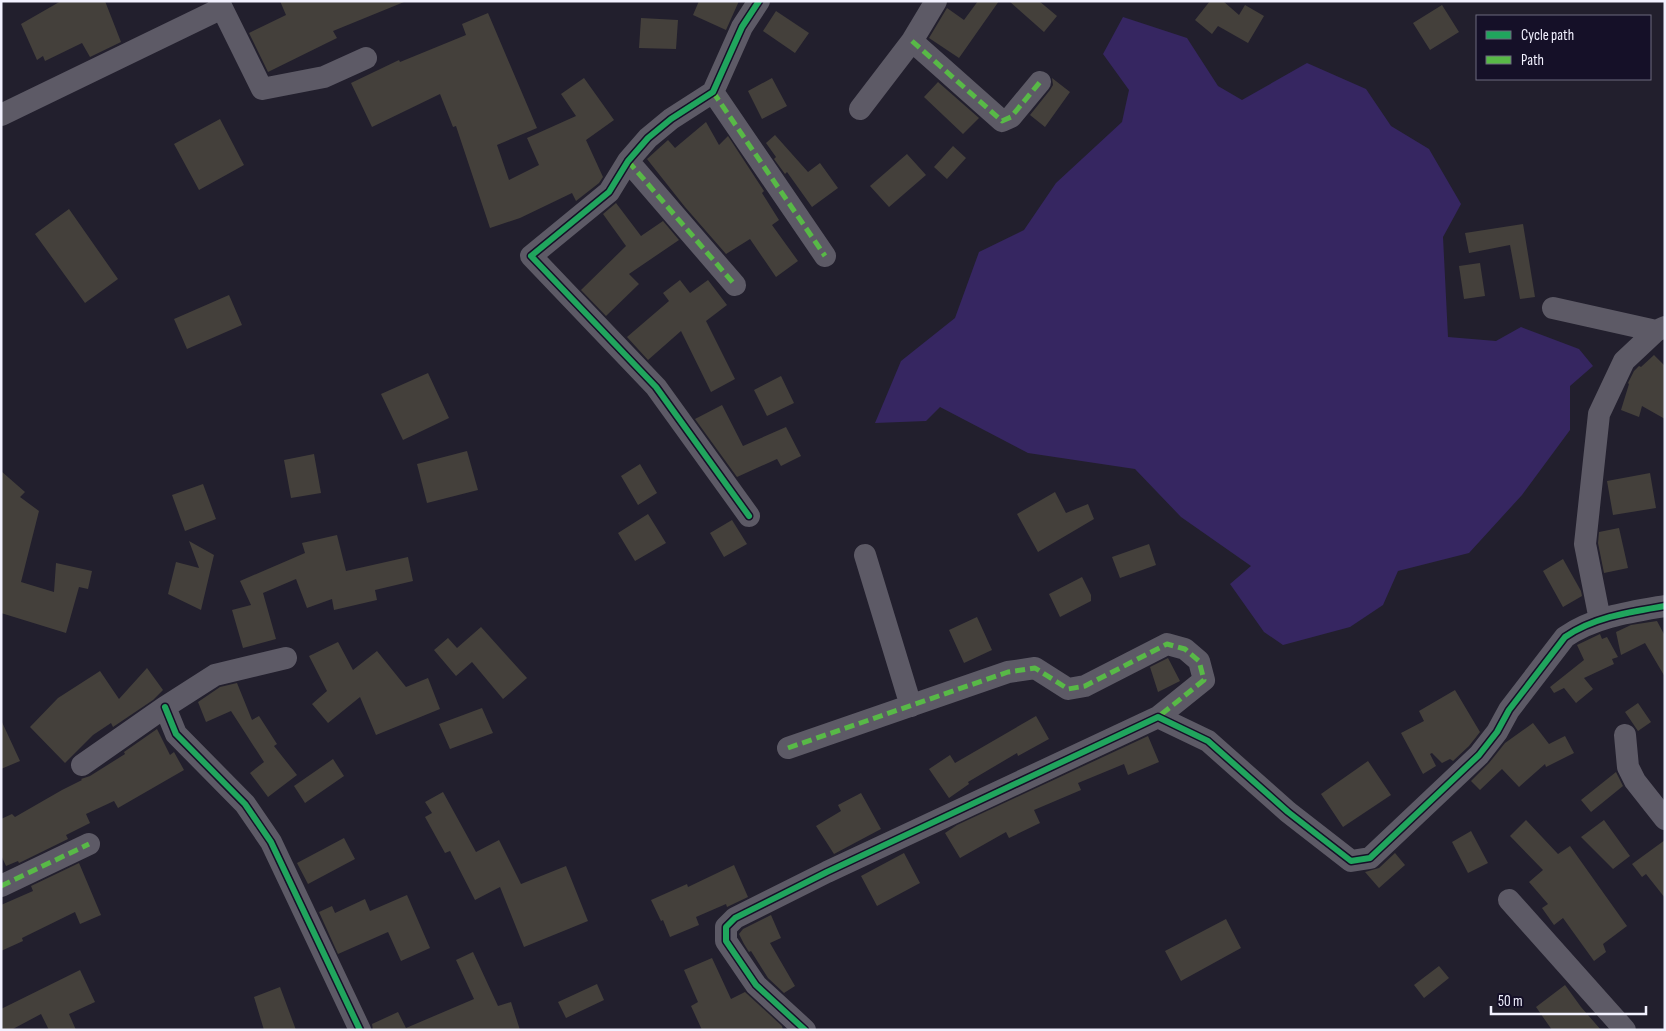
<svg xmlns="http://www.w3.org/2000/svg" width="1666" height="1031" font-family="'Sofia Sans Condensed',sans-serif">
	<rect width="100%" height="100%" fill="#221f2d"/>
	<path fill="#362661" d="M1123 17 1187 38 1218 86 1242 100 1307 63 1366 89 1391 126 1429 149 1461 204 1443 237 1448 337 1496 341 1521 327 1579 349 1593 366 1570 386V430L1522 495 1469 553 1398 571 1383 605 1350 627 1283 645 1264 632 1230 584 1251 566 1181 517 1135 469 1028 453 940 407 926 421 875 423 901 361 955 318 979 252 1024 230 1056 183 1122 122 1129 90 1103 54Z"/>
	<path fill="#44403b" d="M61 1H105L121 42 90 57 82 43 45 61 43 56 37 60 21 24Z
		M280 1H404V2L333 31 337 38 268 72 249 33 286 15Z
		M699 1H739L726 30 693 15Z
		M978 1H999L959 58 929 38 947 8 964 20Z
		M1009 1H1039L1057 16 1044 32Z
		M1210 1H1223L1239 15 1245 5 1264 16 1248 43 1218 26 1212 34 1195 20Z
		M1442 5 1459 32 1430 50 1413 23Z
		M776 11 809 33 795 53 763 31Z
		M488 13 537 128 497 145 509 180 539 165 527 138 576 116 561 94 584 78 614 120 586 140 603 177 599 183 576 201 572 193 520 218 490 228 456 126 453 127 440 94 372 127 351 83 399 60 400 62 466 35 462 24Z
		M641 18 678 20 676 49 639 48Z
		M772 78 787 106 762 119 748 91Z
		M1052 78 1070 92 1045 127 1030 115 1050 90 1053 85Z
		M938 82 979 118 963 134 924 97Z
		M220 119 244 165 199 190 174 144Z
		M706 122 719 145 728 136 764 191 762 193 779 220 772 225 798 261 776 277 750 239 726 254 685 207 647 159 668 140 675 148Z
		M775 135 808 172 820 163 838 188 812 207 787 172 785 174 774 159 776 157 766 143Z
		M953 146 966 158 947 179 934 167Z
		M907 154 926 175 889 207 870 186Z
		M616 203 641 236 663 221 679 240 629 274 639 284 606 316 581 290 626 246 603 214Z
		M69 209 118 279 85 303 35 234Z
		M1523 224 1535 297 1520 299 1510 245 1469 253 1465 233Z
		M1480 263 1485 296 1464 299 1459 266Z
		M680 280 690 293 708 280 727 305 706 321 735 379 711 392 681 331 648 360 627 337 669 301 663 293Z
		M229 295 242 325 187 349 174 319Z
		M1654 355 1665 366V419L1642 406 1639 417 1621 410 1629 384 1628 383 1634 371 1639 366 1641 367Z
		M428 373 449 418 403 440 381 394Z
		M781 376 794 403 767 416 754 390Z
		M722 405 743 446 786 427 801 456 781 466 777 459 737 477 695 419Z
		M467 451 478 490 427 503 417 464Z
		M314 454 321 493 291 498 284 460Z
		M640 464 657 493 638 505 621 476Z
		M1 471 25 492 20 497 39 511 21 582 54 592 56 563 92 571 88 589 79 587 66 633 1 613Z
		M1650 473 1656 508 1613 515 1607 481Z
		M203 484 216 519 185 531 172 495Z
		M1055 492 1066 513 1088 504 1094 519 1038 552 1017 514Z
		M648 514 666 543 635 561 618 533Z
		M732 520 747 544 724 557 710 533Z
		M1619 528 1628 568 1604 573 1598 543 1599 532Z
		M337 535 346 571 408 557 413 581 375 590 377 600 334 610 332 599 307 608 296 579 263 593 276 639 243 648 232 610 251 605 240 581 305 553 302 543Z
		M189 541 214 555 201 610 168 594 176 562 199 568Z
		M1149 544 1156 565 1120 578 1112 557Z
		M1563 559 1581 591 1582 596 1563 607 1543 571Z
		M1082 577 1091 595V601L1060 617 1049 594Z
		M977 617 992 650 964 663 949 630Z
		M1657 621 1665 636V677L1645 643 1621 655 1616 632 1631 625Z
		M481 627 527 678 503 699 472 662 456 676 434 650 448 638 457 648Z
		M1600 634 1602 639 1607 637 1618 657 1612 659 1614 664 1584 678 1593 689 1576 703 1564 688 1554 693 1550 687 1584 660 1577 645Z
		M338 642 353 670 377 651 406 687 428 678 440 709 376 735 360 697 328 723 312 704 327 691 309 656Z
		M1168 658 1180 681 1158 692 1150 667Z
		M147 668 163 690 153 700 113 727 111 723 93 735 65 763 30 727 58 698 100 671 119 699Z
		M237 683 252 720 259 716 277 744 274 746 297 775 268 797 250 773 264 762 231 711 206 722 198 702 220 687Z
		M1455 690 1480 732 1469 746 1453 761 1450 759 1442 763 1432 753 1430 754 1436 766 1423 774 1401 733 1424 721 1419 711Z
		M1638 703 1651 722 1638 731 1625 712Z
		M482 708 493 733 450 749 439 724Z
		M1036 716 1049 739 1018 756 1017 753 968 782 969 784 949 798 929 769 950 755 955 763Z
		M1 720 20 761 1 769Z
		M1533 723 1549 744 1565 736 1574 753 1546 767 1545 764 1519 787 1502 769 1480 790 1471 781 1489 763 1505 743Z
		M157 729 170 755 174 752 184 770 118 808 114 801 86 814 90 823 66 835 68 839 19 863 18 861 6 866 1 855V819L12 814 15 817 62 790 82 780 81 779 90 776 125 754 124 752Z
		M1148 736 1159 762 1128 775 1124 764 1078 783 1081 790 1034 810 1040 823 1009 838 1006 832 960 858 945 833 957 825Z
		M333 759 344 776 305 803 294 786Z
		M1368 761 1391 795 1343 827 1321 794Z
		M1616 772 1623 786 1591 812 1581 800Z
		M443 792 476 852 499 840 521 884 566 866 588 921 524 947 500 887 475 900 450 851 445 853 425 817 432 813 425 802Z
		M861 793 881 829 834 854 816 826 841 811 838 805Z
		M1526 820 1558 854 1570 846 1627 926 1603 944 1606 952 1594 961 1563 918 1554 925 1542 908 1548 904 1529 882 1543 870 1510 836Z
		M1604 820 1630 856 1613 869 1581 837Z
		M1471 831 1488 863 1468 873 1452 842Z
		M344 838 355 859 308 884 297 863Z
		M1665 840V898L1646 874 1642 877 1632 864Z
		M904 853 920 883 877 906 861 876Z
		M1395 853 1405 865 1379 888 1365 872 1379 868Z
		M79 863 101 915 80 924 75 912 22 938 23 941 1 951V905L33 891 31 886Z
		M734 865 748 897 727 907 726 904 696 917 699 925 670 937 663 920 661 921 651 900 687 884 688 887Z
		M407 895 430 948 401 961 388 932 338 954 319 912 332 906 335 913 365 899 370 911Z
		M771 915 781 938 770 943 795 986 784 993 768 978 751 951 749 952 744 944 739 934 743 929Z
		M1226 919 1241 948 1181 981 1165 951Z
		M473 952 498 1006 511 1002 520 1030H373L372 1024 398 1012 406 1028 474 999 456 960Z
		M712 958 731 999 745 992 782 1026 783 1030H702L691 1006 698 1002 684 970Z
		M1439 966 1449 978 1424 998 1414 985Z
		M80 970 95 1002 69 1014 76 1030H49L41 1014 11 1030H1V1009Z
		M597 984 604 1000 566 1018 558 1002Z
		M1565 985 1581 1007 1601 1030H1552L1536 1007Z
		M280 987 296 1030H264L254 997Z"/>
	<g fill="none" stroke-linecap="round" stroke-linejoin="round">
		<path stroke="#5d5a66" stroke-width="22" d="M222 8 262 89 324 77 366 58
			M912 41 1002 121 1011 117 1040 82
			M713 92 825 256
			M860 109 912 41 936 1
			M1 115 222 8 219 1
			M628 161 735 285
			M1553 308 1656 331
			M749 516 656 387 531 256 609 192 628 161 648 138 671 119 713 92 742 27 759 1
			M865 555 911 706
			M1600 620 1585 544 1599 414 1624 361 1656 331 1665 327
			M165 707 176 734 245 804 271 842 360 1030
			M1625 735 1628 767 1635 781 1665 819
			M788 748 1008 672 1035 668 1068 689 1085 686 1167 644 1185 649 1199 661 1204 680 1158 717
			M82 765 165 707 215 675 286 658
			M1 886 89 844
			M1509 900 1625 1030
			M805 1030 756 985 726 941V927L735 918 827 872 1158 717 1208 741 1288 812 1351 861 1370 858 1479 755 1497 732 1509 710 1565 637C1594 617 1630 612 1665 606"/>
		<path stroke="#58b947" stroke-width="5" stroke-dasharray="10 5" stroke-linecap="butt" d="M912 41 1002 121 1011 117 1040 82
			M713 92 825 256
			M628 161 735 285
			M788 748 1008 672 1035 668 1068 689 1085 686 1167 644 1185 649 1199 661 1204 680 1158 717
			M1 886 89 844"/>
		<defs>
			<path id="cycleway" d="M749 516 656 387 531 256 609 192 628 161 648 138 671 119 713 92 742 27 759 1
				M165 707 176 734 245 804 271 842 360 1030
				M805 1030 756 985 726 941V927L735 918 827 872 1158 717 1208 741 1288 812 1351 861 1370 858 1479 755 1497 732 1509 710 1565 637C1594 617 1630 612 1665 606"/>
		</defs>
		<use href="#cycleway" stroke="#151028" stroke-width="9"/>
		<use href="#cycleway" stroke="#20a55d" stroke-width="6"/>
	</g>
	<rect width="1666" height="1031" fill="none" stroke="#f2f1ff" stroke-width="5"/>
	<rect x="1476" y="15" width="175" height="65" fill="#151028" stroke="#6d6a7e"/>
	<rect x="1486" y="31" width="25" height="8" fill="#20a55d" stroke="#6d6a7e"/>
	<text x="1521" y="40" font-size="15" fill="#f2f1ff">Cycle path</text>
	<rect x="1486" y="56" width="25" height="8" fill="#58b947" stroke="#6d6a7e"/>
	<text x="1521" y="65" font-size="15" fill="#f2f1ff">Path</text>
	<path d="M1491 1006v8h155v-8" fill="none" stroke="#f2f1ff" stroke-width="2.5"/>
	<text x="1498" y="1006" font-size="15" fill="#f2f1ff" stroke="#151028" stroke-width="4" paint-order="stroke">50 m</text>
</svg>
